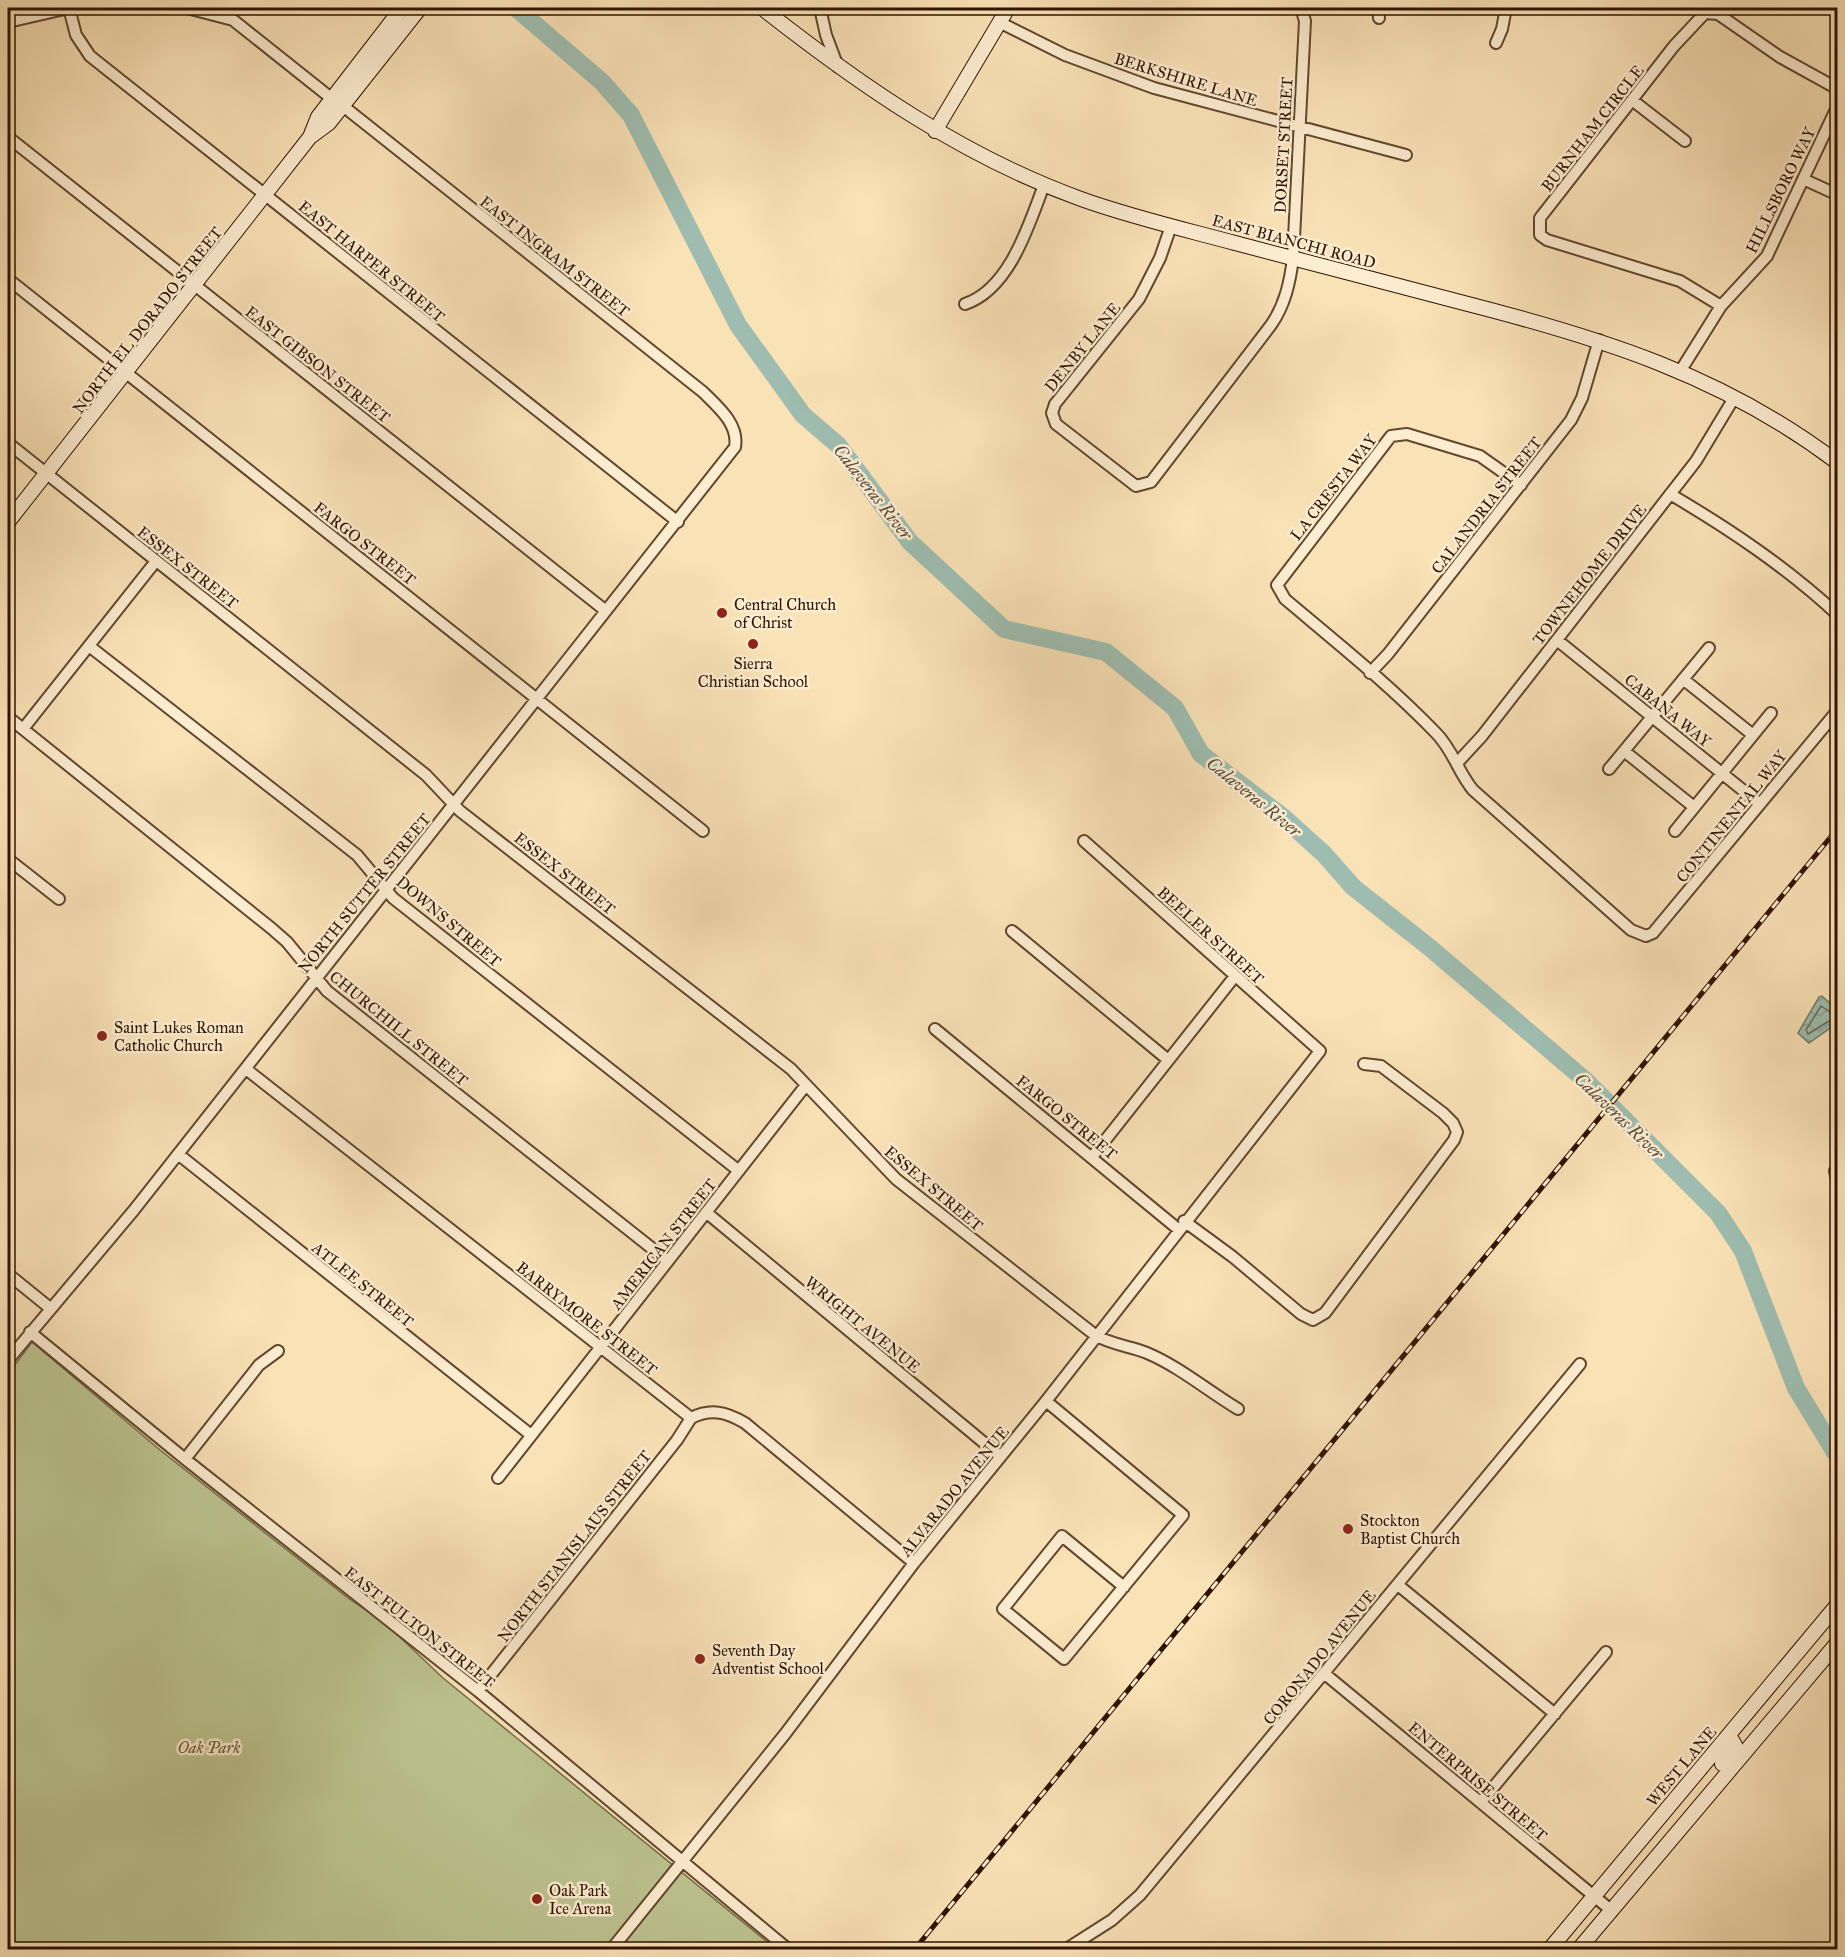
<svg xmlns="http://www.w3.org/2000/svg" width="1845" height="1957" font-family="'IM FELL Great Primer',serif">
	<defs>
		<pattern id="water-waves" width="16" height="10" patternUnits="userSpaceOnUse" patternTransform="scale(1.5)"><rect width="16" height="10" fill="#9ebdb0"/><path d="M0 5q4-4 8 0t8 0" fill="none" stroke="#88a296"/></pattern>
	</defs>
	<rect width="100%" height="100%" fill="#fae2b7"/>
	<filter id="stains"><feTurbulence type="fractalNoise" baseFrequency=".00333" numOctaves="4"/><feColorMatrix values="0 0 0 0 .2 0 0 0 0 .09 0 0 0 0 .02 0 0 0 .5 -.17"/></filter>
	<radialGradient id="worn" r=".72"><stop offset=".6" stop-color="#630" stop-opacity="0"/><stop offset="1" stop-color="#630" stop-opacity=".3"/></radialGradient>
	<path fill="#bcc490" stroke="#766c48" stroke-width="1.5" d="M32 1342 160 1450 348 1598 385 1623 443 1678 776 1949 8 1950V1374Z"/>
	<path fill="url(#water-waves)" stroke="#72796a" stroke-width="1.5" d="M1822 996 1837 1010V1023L1809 1043 1798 1033 1819 997Z"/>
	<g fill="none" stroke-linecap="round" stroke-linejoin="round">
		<path stroke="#666858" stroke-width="1.5" d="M1821 1006 1833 1014 1834 1018 1808 1034 1806 1030Z"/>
		<path stroke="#9ebdb0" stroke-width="18" d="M516 8 602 82 631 115 738 325 803 415 838 445 910 542 1004 629 1106 652 1175 708 1201 754 1283 817 1324 854 1353 887 1429 947 1585 1080 1718 1213 1743 1251 1796 1388 1838 1457"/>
		<defs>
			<path id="street" d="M69 8 76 35 90 56 678 522
				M187 8 233 20 331 98
				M820 8 826 35 838 67
				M1378 8 1379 18
				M8 22 69 8
				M999 22 1065 55 1154 88 1406 155
				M1496 43 1502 29 1506 8
				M1632 100 1685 141
				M8 137 606 611
				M1803 179 1838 195
				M1171 226 1160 258 1139 299 1055 404 1052 413 1056 424 1136 486 1151 482 1271 325C1285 305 1290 282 1293 258L1305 21 1301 8
				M8 279 703 831
				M965 304C1010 289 1029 224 1044 185
				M1721 306 1680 281 1547 240 1540 235V218L1674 46 1705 13 1718 14 1780 57 1838 89
				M1681 370 1721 306 1767 256 1838 105
				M8 443 426 775 460 811 791 1069 896 1179 1095 1335C1112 1345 1130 1346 1147 1353 1180 1367 1208 1391 1238 1409
				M1521 485 1480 456 1407 434 1391 436 1277 585 1285 599C1336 642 1390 685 1436 733 1453 750 1458 772 1473 790L1631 930 1646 936 1653 933 1838 710
				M1670 494C1731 530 1786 567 1838 615
				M1557 640 1760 804
				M89 646 357 855 393 898 739 1171
				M1370 673 1388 654 1571 420 1582 398 1599 340
				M1683 679 1753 735
				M8 717 271 928 287 942 327 991 668 1261
				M23 729 156 561
				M1624 751 1694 807
				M1458 762 1482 736 1696 461 1734 398
				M1609 769 1709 648
				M1675 831 1771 713
				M8 859 59 899
				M1012 931 1167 1059
				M935 1029 1178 1229
				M246 1069 691 1418
				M178 1154 531 1435
				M1092 1157 1235 976
				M1838 1167 1835 1171 1838 1185
				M707 1213 1000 1456
				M1184 1221 1233 1257 1301 1314 1313 1320 1325 1313 1454 1140 1457 1132 1453 1123 1443 1113 1381 1066 1364 1064
				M8 1274 50 1308
				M30 1332 185 1459 478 1691 789 1950
				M8 1360 134 1210 735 447C739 424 718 407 703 392L343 106
				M1046 1401 1183 1515 1064 1659 1003 1609 1062 1536 1124 1587
				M691 1418C711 1408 726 1412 745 1423L914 1563
				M185 1459 259 1365 278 1351
				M498 1478 806 1085
				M1398 1585 1555 1714
				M1325 1674 1612 1911
				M478 1691 677 1440 691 1418
				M1481 1802 1606 1652
				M611 1950 785 1734 914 1563 1046 1401 1320 1051 1084 841
				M1065 1950 1112 1920 1140 1895 1580 1364"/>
			<path id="secondary" d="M762 8C860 85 962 156 1081 199 1131 217 1183 229 1235 243 1311 263 1388 283 1464 303 1601 338 1724 376 1838 463
				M935 131 1008 8
				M310 137 318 117 402 8
				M8 522 310 137 329 123 420 8
				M1722 1764 1735 1745 1729 1735
				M1549 1950 1838 1604
				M1578 1950 1838 1642"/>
		</defs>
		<use href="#street" stroke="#62472e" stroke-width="14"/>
		<use href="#secondary" stroke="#2f1300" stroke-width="16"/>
		<use href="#street" stroke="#fcecd0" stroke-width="10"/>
		<use href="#secondary" stroke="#fcecd0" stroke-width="14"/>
		<defs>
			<path id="rail" d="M914 1950 1838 828"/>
		</defs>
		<use href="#rail" stroke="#2f1300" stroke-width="5"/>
		<use href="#rail" stroke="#fcecd0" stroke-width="3" stroke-dasharray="9" stroke-linecap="butt"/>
	</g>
	<g fill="#8f2418" stroke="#fcecd0" stroke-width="2">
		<circle cx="722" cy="613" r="6"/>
		<circle cx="753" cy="644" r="6"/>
		<circle cx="102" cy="1036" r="6"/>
		<circle cx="1348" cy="1529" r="6"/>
		<circle cx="700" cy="1659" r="6"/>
		<circle cx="537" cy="1899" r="6"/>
	</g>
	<g text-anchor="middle" stroke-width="5" stroke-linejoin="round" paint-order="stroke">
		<g font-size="16" fill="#2f1300" stroke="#fcecd0">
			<text transform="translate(1186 79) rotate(17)" y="6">BERKSHIRE LANE</text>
			<text transform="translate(1592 128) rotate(-52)" y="6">BURNHAM CIRCLE</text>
			<text transform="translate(1283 145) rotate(-87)" y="6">DORSET STREET</text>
			<text transform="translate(1780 190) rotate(-64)" y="6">HILLSBORO WAY</text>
			<text transform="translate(1294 241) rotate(15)" y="6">EAST BIANCHI ROAD</text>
			<text transform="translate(555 256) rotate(38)" y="6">EAST INGRAM STREET</text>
			<text transform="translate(372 261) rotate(39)" y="6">EAST HARPER STREET</text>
			<text transform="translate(147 320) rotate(-52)" y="6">NORTH EL DORADO STREET</text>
			<text transform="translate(1082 347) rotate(-51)" y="6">DENBY LANE</text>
			<text transform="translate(318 364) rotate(38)" y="6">EAST GIBSON STREET</text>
			<text transform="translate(1333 487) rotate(-52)" y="6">LA CRESTA WAY</text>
			<text transform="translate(1486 505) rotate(-52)" y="6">CALANDRIA STREET</text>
			<text transform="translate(365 543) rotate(38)" y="6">FARGO STREET</text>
			<text transform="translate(188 567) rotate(38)" y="6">ESSEX STREET</text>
			<text transform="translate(1589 574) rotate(-52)" y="6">TOWNEHOME DRIVE</text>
			<text transform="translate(1668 710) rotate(39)" y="6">CABANA WAY</text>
			<text transform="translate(1731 816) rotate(-51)" y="6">CONTINENTAL WAY</text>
			<text transform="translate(565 873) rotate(38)" y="6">ESSEX STREET</text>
			<text transform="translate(364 893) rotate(-51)" y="6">NORTH SUTTER STREET</text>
			<text transform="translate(449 921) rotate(40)" y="6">DOWNS STREET</text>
			<text transform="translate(1211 935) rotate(42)" y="6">BEELER STREET</text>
			<text transform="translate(399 1028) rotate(39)" y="6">CHURCHILL STREET</text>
			<text transform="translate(1067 1117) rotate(39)" y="6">FARGO STREET</text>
			<text transform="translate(934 1188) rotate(40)" y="6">ESSEX STREET</text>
			<text transform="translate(663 1244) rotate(-52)" y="6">AMERICAN STREET</text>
			<text transform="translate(363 1284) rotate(39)" y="6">ATLEE STREET</text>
			<text transform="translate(587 1318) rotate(38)" y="6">BARRYMORE STREET</text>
			<text transform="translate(863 1324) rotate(39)" y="6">WRIGHT AVENUE</text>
			<text transform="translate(954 1491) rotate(-51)" y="6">ALVARADO AVENUE</text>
			<text transform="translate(574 1546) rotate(-52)" y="6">NORTH STANISLAUS STREET</text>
			<text transform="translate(420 1627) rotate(38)" y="6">EAST FULTON STREET</text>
			<text transform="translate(1319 1657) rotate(-51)" y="6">CORONADO AVENUE</text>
			<text transform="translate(1681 1766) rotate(-50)" y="6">WEST LANE</text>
			<text transform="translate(1478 1781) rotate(40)" y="6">ENTERPRISE STREET</text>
		</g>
		<g font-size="16" fill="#2f1300" stroke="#fcecd0" text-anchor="start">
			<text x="734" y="610">Central Church<tspan x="734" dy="18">of Christ</tspan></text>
			<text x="753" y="669" text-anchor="middle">Sierra<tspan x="753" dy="18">Christian School</tspan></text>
			<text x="114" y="1033">Saint Lukes Roman<tspan x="114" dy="18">Catholic Church</tspan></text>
			<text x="1360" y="1526">Stockton<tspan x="1360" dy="18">Baptist Church</tspan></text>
			<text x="712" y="1656">Seventh Day<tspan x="712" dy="18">Adventist School</tspan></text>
			<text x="549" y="1896">Oak Park<tspan x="549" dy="18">Ice Arena</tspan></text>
		</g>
		<g font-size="16" font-style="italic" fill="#605132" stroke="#fcecd0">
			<text x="209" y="1753">Oak Park</text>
		</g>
		<g font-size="18" font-style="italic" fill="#564e3e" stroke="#fcecd0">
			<text transform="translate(873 492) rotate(52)" y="6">Calaveras River</text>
			<text transform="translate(1254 797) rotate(39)" y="6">Calaveras River</text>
			<text transform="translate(1619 1116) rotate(44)" y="6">Calaveras River</text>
		</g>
	</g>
	<rect width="1845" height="1957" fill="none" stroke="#fae2b7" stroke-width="30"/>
	<rect x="9" y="9" width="1827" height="1939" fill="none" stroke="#2f1300" stroke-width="3"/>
	<rect x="15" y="15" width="1815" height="1927" fill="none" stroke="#2f1300" stroke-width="1.5"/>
	<rect width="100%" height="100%" filter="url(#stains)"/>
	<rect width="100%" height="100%" fill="url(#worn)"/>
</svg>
